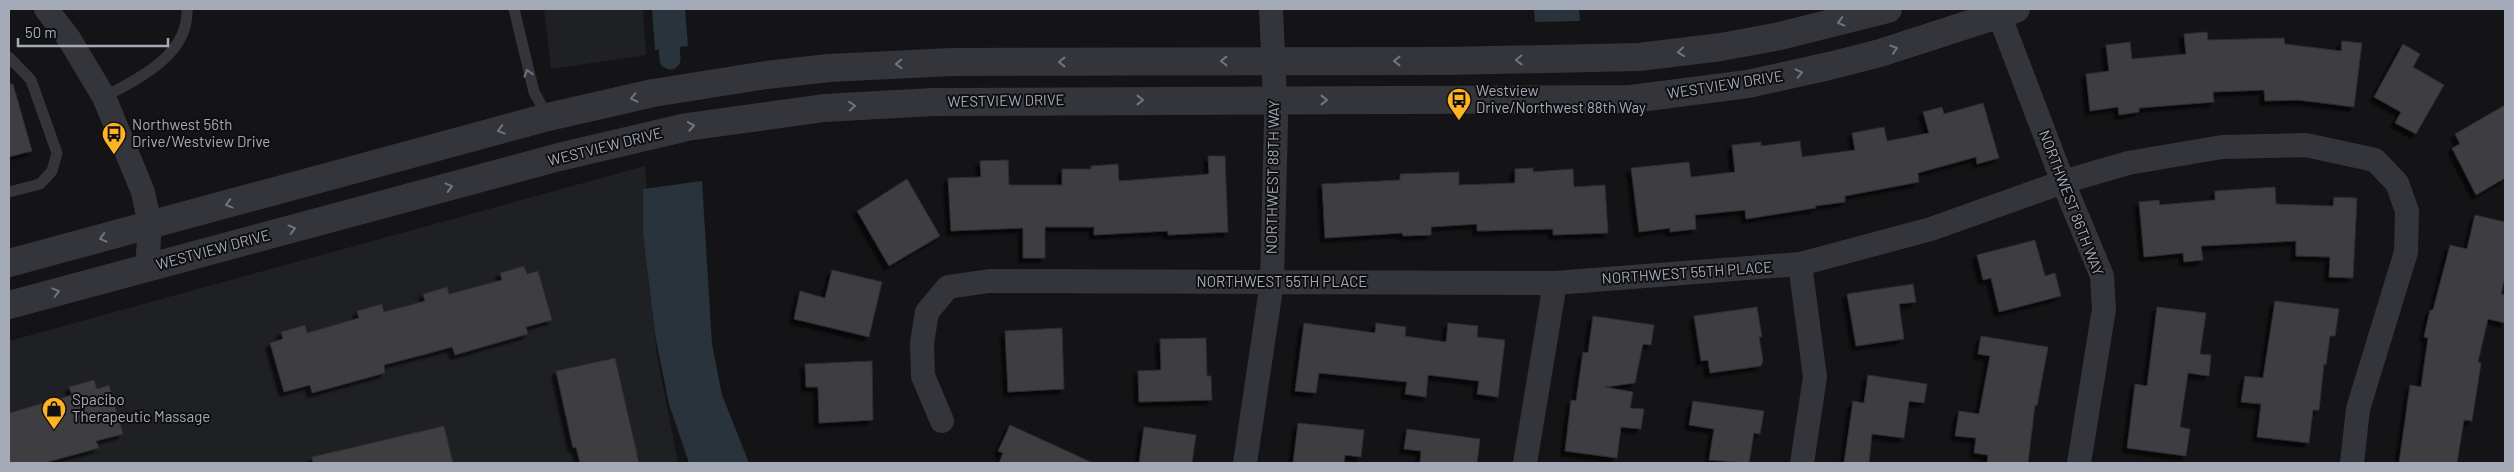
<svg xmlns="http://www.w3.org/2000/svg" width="2514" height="472" font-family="Barlow,sans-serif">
	<defs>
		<filter id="shadow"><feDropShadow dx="-4.5" dy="4.5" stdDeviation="1" flood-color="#0009"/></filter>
	</defs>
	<rect width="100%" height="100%" fill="#141416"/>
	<path fill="#1f2023" d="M544 9H643L646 55 551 69Z
		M645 166 656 350 678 463H9V341Z"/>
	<path fill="#29333b" d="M652 9H685L688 46 655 50Z
		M1534 9H1579L1580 21 1535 22Z
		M702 181 712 344 722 395 749 463H689L669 404 656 340 643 233V189Z"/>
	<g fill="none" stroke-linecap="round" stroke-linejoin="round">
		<path stroke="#29333b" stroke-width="21" d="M667 9 670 59"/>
	</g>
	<path fill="#3d3e43" stroke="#2d2d32" filter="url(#shadow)" d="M2207 32 2208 40 2284 38 2285 44 2341 51 2342 41 2362 43 2354 107 2298 100 2265 101 2264 90 2213 92 2214 102 2139 108V112L2119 115 2118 107 2090 111 2086 74 2109 71 2106 45 2130 42 2132 59 2186 54 2184 34Z
		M2403 44 2420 54 2413 67 2444 85 2416 134 2395 123 2401 112 2374 97Z
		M9 84H13L32 151 9 157Z
		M1983 103 1999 158 1977 164 1976 157 1918 173 1919 182 1845 196V202L1815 206 1816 208 1746 219 1745 210 1695 215 1696 229 1670 232V228L1639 232 1631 168 1689 162 1691 177 1735 172 1732 145 1761 142V146L1800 141 1802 157 1855 150 1852 133 1884 127 1887 141 1929 133 1923 112 1942 107 1944 114Z
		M2505 105V178L2476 195 2452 148 2460 144 2455 134Z
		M1208 156H1225L1228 232 1168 235V231L1094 235V227H1045V258H1023V228L951 231 948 178 981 177 980 161 1008 160 1009 185H1062V169H1091V166L1118 164 1119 181 1209 174Z
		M1533 168V172L1573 169 1574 187 1605 185 1608 233 1553 235V229L1477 231V224L1431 227V235L1403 236 1402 233 1325 238 1322 184 1400 180V174L1459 172V185L1515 183V169Z
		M907 179 940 236 889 266 857 211Z
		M2275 187 2276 204 2333 206 2334 197 2357 198 2353 278 2329 277 2330 257 2296 256V241L2201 246 2203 260 2184 262 2183 253 2144 257 2139 202 2159 200 2160 205 2215 200V191Z
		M2475 215 2505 222V276L2501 294 2505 295V323L2488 319 2478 362 2481 363 2472 421 2464 420 2457 463H2399L2410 385 2421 387 2428 338 2424 337 2430 310H2433L2450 245 2467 249Z
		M2035 240 2045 276 2055 273 2061 296 1999 312 1991 278 1983 280 1977 255Z
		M524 266 527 274 538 271 552 320 526 327 528 334 455 355 452 347 426 354 384 365 385 373 312 393 310 385 284 392 270 343 283 339 281 332 305 325 307 333 359 318 357 311 382 304 384 312 425 301 423 294 447 287 449 294 502 280 500 273Z
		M832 270 882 282 869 337 794 319 800 291 825 298Z
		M1913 284 1916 302 1899 304 1904 339 1856 346 1847 294Z
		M2275 301 2339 309 2335 336H2330L2326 365 2324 364 2319 410H2313L2309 443 2257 437 2261 404 2241 402 2245 376 2263 378Z
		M1757 307 1762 337H1759L1763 360 1761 366 1710 373 1708 360 1701 361 1694 316Z
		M2157 307 2206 313 2200 354 2211 355 2209 376 2188 373 2180 427 2190 429 2186 456 2127 448 2135 384 2147 386Z
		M1593 316 1654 325 1651 345 1643 344 1635 383 1605 387 1633 392 1630 408 1644 409 1641 429 1621 427 1617 458 1565 451 1571 400 1576 401 1583 352 1588 353Z
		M1304 323 1375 333 1376 323 1406 327 1405 336 1446 342 1448 323 1478 326 1477 337 1505 340 1498 397 1477 394 1479 381 1428 375 1426 397 1405 394 1407 382 1319 373 1316 393 1295 391Z
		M1062 328 1064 389 1008 392 1005 331Z
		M1981 336 2048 347 2037 406 2035 405 2028 463H1987L1988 455 1974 453 1976 438 1955 436 1959 411 1979 414 1990 356 1978 354Z
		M1206 338 1207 376H1211L1212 400 1139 402 1138 371 1161 370 1160 339Z
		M615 358 639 463H580L576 447 573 448 556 371Z
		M872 361 873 420 819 423 818 387H806L805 364Z
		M1868 375 1927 384 1924 403 1909 401 1904 438 1872 434 1869 463H1844L1853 401 1864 403Z
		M94 380 97 389 109 385 123 434 96 441 99 448 44 463H9V413L72 395 69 387Z
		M1693 401 1764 411 1760 434 1754 433 1749 463 1709 460 1714 429 1689 425Z
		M1298 423 1364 430 1361 457 1345 455 1344 463H1293Z
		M1010 425 1093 463H999L1003 453 998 451Z
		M444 426 453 463H313L312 457Z
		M1144 427 1196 435 1192 463H1139Z
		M1407 429 1480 439 1477 463H1420L1421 451 1404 449Z"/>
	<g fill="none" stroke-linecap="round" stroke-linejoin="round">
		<path stroke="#34353b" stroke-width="11" d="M514 9 534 92 548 117
			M9 57 31 80 57 153 52 171 40 184 9 192
			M104 97C139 78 189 55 187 9"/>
		<path stroke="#34353b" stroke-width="24" d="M46 9 68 37 104 97 143 192 150 225 147 268
			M1997 9 2063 182 2102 276 2104 309 2079 463
			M1800 264 1815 377 1802 463
			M942 421 923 376 922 343 927 312 948 287 989 281 1555 283 1800 264 1931 229 2063 182 2128 163 2222 147 2306 145 2375 160 2397 183 2407 211 2406 252 2358 409 2352 463
			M1245 463 1272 282 1276 120 1271 9
			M1525 463 1555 283"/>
		<path stroke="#34353b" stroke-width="28" d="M9 263 548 117 653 93 766 75 829 68 952 62 1446 61 1639 57 1721 47 1780 36 1888 9
			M9 305 559 157 687 127 824 108 933 102 1631 99 1748 84 1829 66 1880 53 2016 9"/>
	</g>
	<defs><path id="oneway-chevron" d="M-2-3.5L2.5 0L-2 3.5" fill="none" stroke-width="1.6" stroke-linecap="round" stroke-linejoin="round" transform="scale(1.25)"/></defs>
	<g stroke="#72757f">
		<use href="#oneway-chevron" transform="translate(1841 22) rotate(165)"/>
		<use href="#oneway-chevron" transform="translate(1894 49) rotate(-18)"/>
		<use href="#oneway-chevron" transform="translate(1681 52) rotate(173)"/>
		<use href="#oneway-chevron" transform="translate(1519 60) rotate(179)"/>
		<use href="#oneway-chevron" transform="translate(1224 61) rotate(180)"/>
		<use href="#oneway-chevron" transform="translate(1397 61) rotate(-180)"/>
		<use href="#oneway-chevron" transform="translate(1062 62) rotate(180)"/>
		<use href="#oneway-chevron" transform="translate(899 64) rotate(178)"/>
		<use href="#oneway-chevron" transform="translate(528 73) rotate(-106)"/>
		<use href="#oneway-chevron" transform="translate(1799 73) rotate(-13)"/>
		<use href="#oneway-chevron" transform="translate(634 98) rotate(167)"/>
		<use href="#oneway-chevron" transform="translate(1140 100)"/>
		<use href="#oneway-chevron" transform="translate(1324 100)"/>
		<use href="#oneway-chevron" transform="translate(852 106) rotate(-4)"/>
		<use href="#oneway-chevron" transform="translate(691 126) rotate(-10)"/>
		<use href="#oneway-chevron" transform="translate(501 130) rotate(165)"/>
		<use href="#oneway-chevron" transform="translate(449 187) rotate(-15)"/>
		<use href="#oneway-chevron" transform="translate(229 204) rotate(165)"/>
		<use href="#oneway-chevron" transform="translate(292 229) rotate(-15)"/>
		<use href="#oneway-chevron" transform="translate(103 238) rotate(165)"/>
		<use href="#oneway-chevron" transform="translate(56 292) rotate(-15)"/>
	</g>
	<defs>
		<symbol id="bus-pin" viewBox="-11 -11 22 30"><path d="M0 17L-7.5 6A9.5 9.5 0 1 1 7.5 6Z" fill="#ffb222" stroke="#0f0f11"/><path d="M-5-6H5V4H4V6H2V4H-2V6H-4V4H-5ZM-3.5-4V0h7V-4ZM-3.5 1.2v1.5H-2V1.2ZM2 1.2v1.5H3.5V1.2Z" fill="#111"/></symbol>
		<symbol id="shop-pin" viewBox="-11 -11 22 30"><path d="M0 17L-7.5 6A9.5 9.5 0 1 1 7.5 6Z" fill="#ffb222" stroke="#0f0f11"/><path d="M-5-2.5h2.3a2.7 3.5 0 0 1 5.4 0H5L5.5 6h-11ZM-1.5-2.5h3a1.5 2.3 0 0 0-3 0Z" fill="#111"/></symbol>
	</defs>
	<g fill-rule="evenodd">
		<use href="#bus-pin" x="1445" y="86" width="28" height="38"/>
		<use href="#bus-pin" x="100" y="120" width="28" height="38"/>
		<use href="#shop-pin" x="40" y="395" width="28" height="38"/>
	</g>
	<g text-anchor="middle" stroke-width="4" stroke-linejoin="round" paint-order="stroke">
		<g font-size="15" fill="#a4aab7" stroke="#0f0f11">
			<text transform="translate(1725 85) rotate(-9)" y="5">WESTVIEW DRIVE</text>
			<text transform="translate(1006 101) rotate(-1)" y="5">WESTVIEW DRIVE</text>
			<text transform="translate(605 147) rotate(-14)" y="5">WESTVIEW DRIVE</text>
			<text transform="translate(1273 177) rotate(-89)" y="5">NORTHWEST 88TH WAY</text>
			<text transform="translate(2071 203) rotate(69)" y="5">NORTHWEST 86TH WAY</text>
			<text transform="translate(213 250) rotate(-15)" y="5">WESTVIEW DRIVE</text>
			<text transform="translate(1687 273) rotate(-4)" y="5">NORTHWEST 55TH PLACE</text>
			<text x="1282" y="287">NORTHWEST 55TH PLACE</text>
		</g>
		<g font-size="15" fill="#a4aab7" stroke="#0f0f11" text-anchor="start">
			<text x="1476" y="96">Westview<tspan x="1476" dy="17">Drive/Northwest 88th Way</tspan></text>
			<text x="132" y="130">Northwest 56th<tspan x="132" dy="17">Drive/Westview Drive</tspan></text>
			<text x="72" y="405">Spacibo<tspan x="72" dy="17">Therapeutic Massage</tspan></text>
		</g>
	</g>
	<rect width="2514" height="472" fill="none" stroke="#a4aab7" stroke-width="20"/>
	<path d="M18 38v8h150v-8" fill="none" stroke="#a4aab7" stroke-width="2.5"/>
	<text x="25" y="38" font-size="15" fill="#a4aab7" stroke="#0f0f11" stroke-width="4" paint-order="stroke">50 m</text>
</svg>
